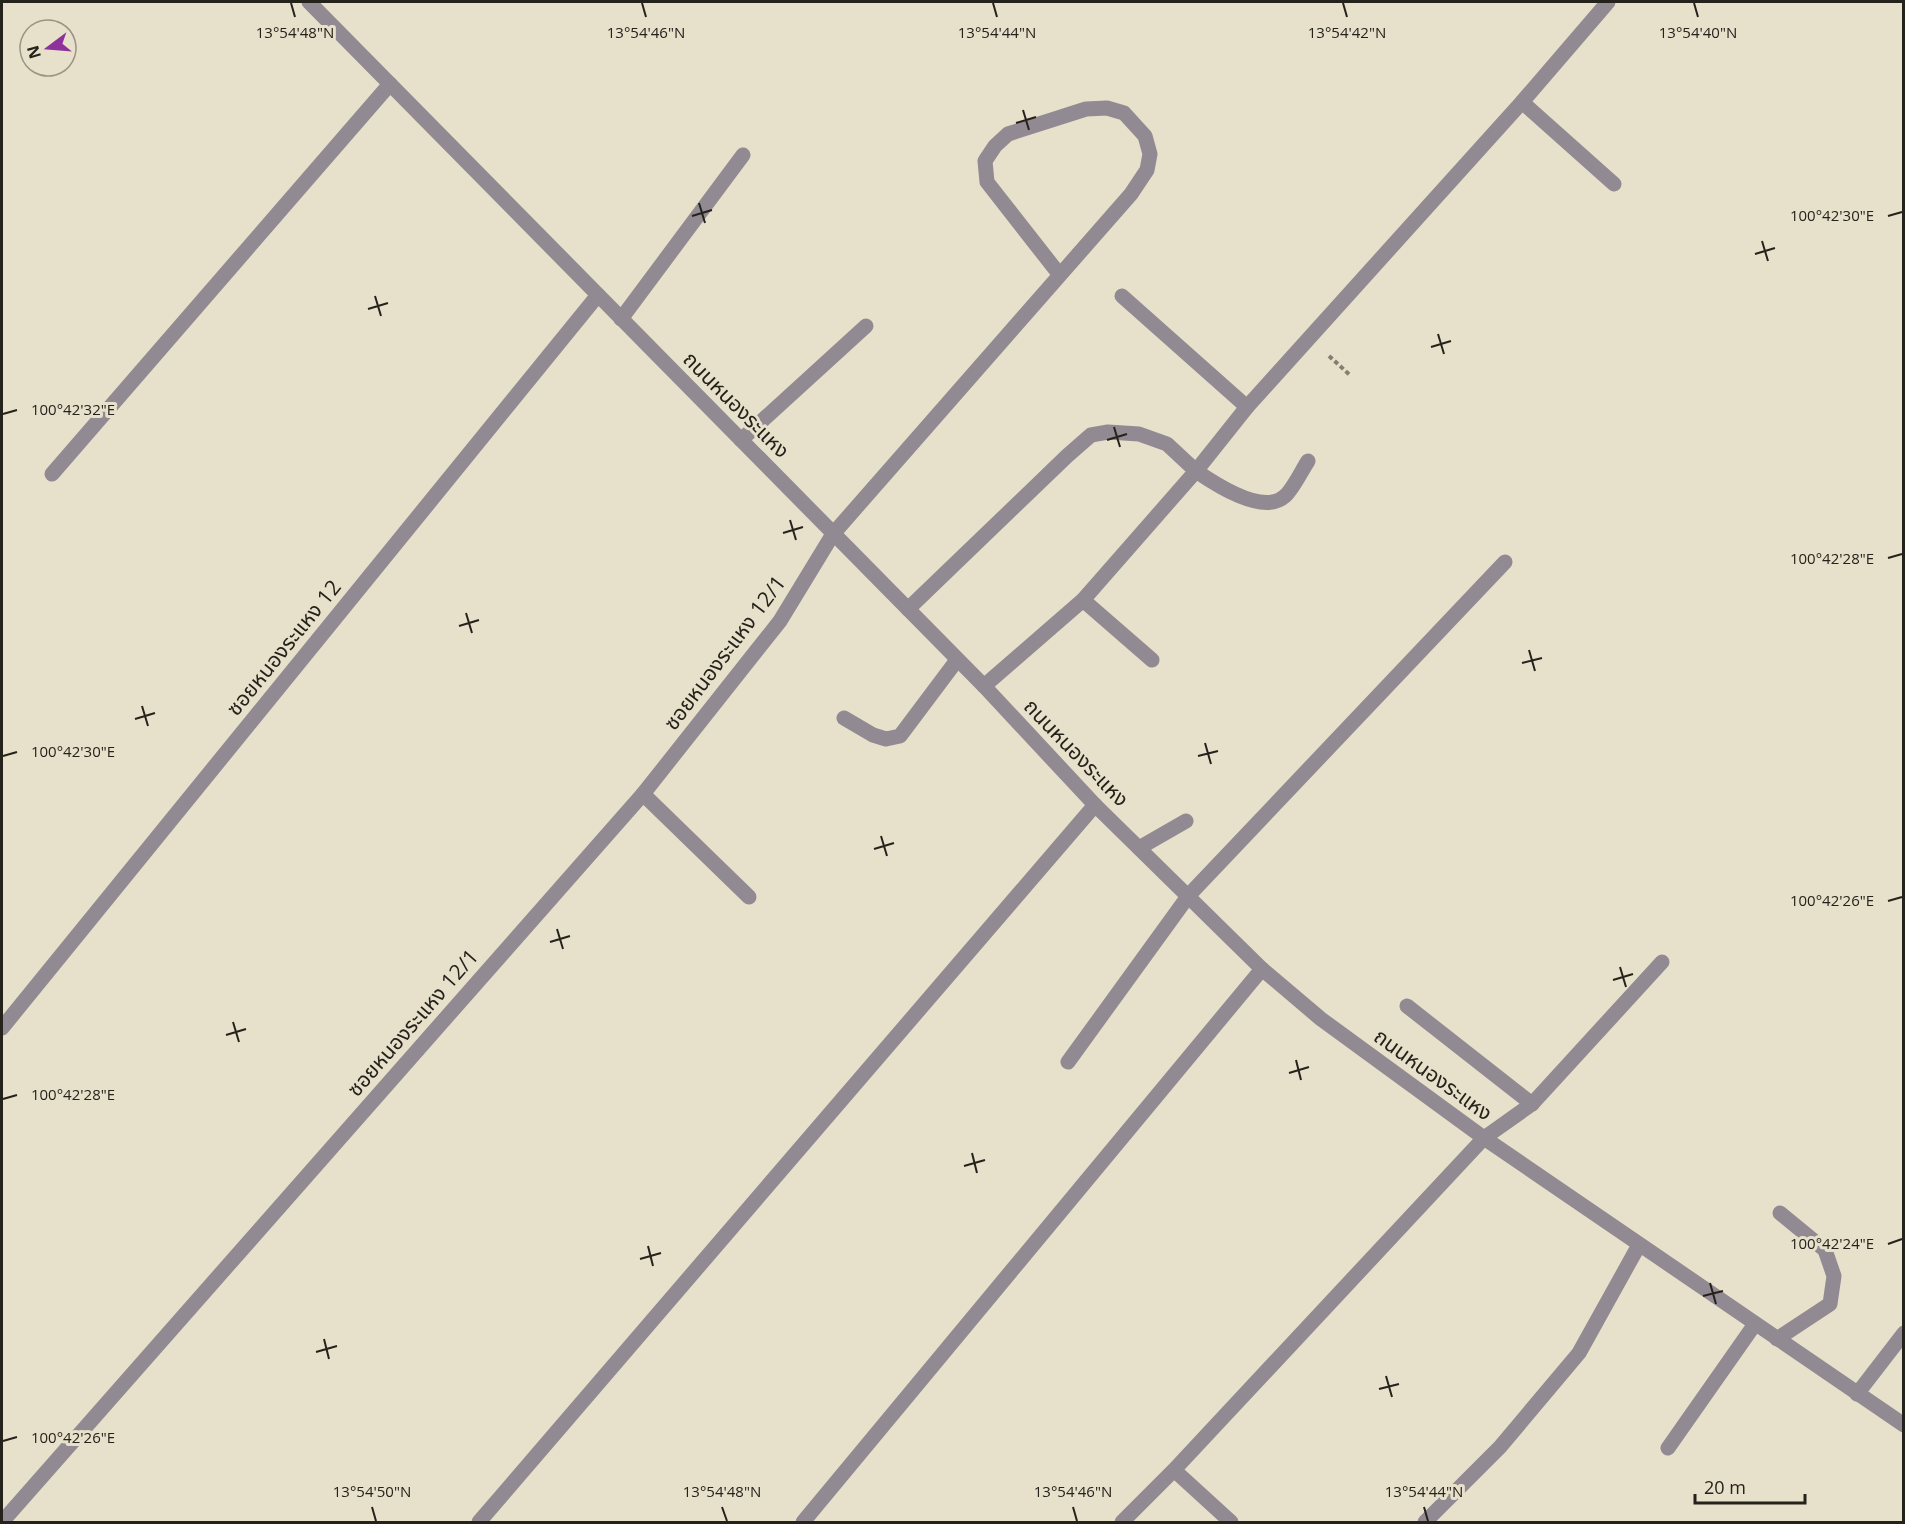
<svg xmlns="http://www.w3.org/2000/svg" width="1905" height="1524" font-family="'Open Sans','Noto Sans Thai',sans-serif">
	<rect width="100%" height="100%" fill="#e7e0cb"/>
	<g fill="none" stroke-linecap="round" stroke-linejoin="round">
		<path stroke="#847f71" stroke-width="4" stroke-dasharray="4.5 3" stroke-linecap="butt" d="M1329 356 1351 376"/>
		<path stroke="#918a92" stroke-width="15" d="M1522 102 1614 184
			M1122 296 1247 407
			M621 319 743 155
			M741 440 866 326
			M1196 471C1215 484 1263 516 1285 496 1293 489 1302 470 1308 461
			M833 534 1131 194 1147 170 1150 154 1145 136 1124 113 1107 108 1086 109 1008 134 995 146 985 161 987 182 1059 274
			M1083 600 1152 660
			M844 718 873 735 886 739 900 736 957 660
			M643 794 749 897
			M1139 848 1186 821
			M1407 1006 1532 1104
			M1068 1062 1189 895"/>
		<path stroke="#918a92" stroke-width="15" d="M52 474 390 84
			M908 609 1067 456 1091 435 1108 432 1139 434 1167 444 1196 471
			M984 686 1083 600 1196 471 1247 407 1522 102 1608 2
			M1189 895 1505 562
			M2 1028 598 295
			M1777 1339 1830 1304 1834 1276 1825 1250 1780 1213
			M1857 1394 1904 1333
			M1668 1448 1755 1324
			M1174 1470 1231 1522
			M2 1522 643 794 780 621 833 534
			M479 1522 1095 805
			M803 1522 1262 969
			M1122 1522 1174 1470 1484 1138 1532 1104 1662 962
			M1425 1522 1500 1447 1579 1353 1639 1245"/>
		<path stroke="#918a92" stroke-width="15" d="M309 2 984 686 1095 805 1262 969 1321 1019 1484 1138 1904 1425"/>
	</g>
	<path fill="none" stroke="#25221b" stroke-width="2" d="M291 3 295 17M642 3 646 17M993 3 997 17M1343 3 1347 17M1694 3 1698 17M1023 110 1029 130M1016 123 1036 117M699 203 705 223M692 216 712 210M1888 216 1902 212M1762 241 1768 261M1755 254 1775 248M375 296 381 316M368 309 388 303M1438 334 1444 354M1431 347 1451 341M3 414 17 410M1114 427 1120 447M1107 440 1127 434M790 520 796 540M783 533 803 527M1888 558 1902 554M466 613 472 633M459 626 479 620M1529 650 1535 671M1522 663 1542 658M142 706 148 726M135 719 155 713M1205 743 1211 764M3 756 17 752M1198 756 1218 751M881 836 887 856M874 849 894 843M1888 901 1902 897M557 929 563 949M550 942 570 936M1620 967 1626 987M1613 980 1633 974M233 1022 239 1042M226 1035 246 1029M1296 1060 1301 1080M1289 1073 1309 1067M3 1099 17 1095M972 1153 977 1173M964 1166 985 1160M1888 1244 1902 1239M648 1246 653 1266M640 1259 661 1253M1710 1283 1716 1304M1703 1296 1723 1291M324 1339 329 1359M316 1352 337 1346M1386 1376 1392 1397M1379 1389 1399 1384M3 1441 17 1437M372 1507 376 1521M722 1507 727 1521M1073 1507 1077 1521M1424 1507 1428 1521"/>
	<g text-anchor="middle" stroke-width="6" stroke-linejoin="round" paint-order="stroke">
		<g font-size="21" fill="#25221b" stroke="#e7e0cb">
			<text transform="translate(736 405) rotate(45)" y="7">ถนนหนองระแหง</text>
			<text transform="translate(284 648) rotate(-51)" y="7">ซอยหนองระแหง 12</text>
			<text transform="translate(725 653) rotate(-53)" y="7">ซอยหนองระแหง 12/1</text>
			<text transform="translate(1076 753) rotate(46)" y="7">ถนนหนองระแหง</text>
			<text transform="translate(413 1023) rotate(-49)" y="7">ซอยหนองระแหง 12/1</text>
			<text transform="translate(1433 1075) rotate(36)" y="7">ถนนหนองระแหง</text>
		</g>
	</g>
	<g font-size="15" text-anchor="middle" fill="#25221b" stroke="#e7e0cb" stroke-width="6" stroke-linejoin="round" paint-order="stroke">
		<text x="295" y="38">13°54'48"N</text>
		<text x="646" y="38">13°54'46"N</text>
		<text x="997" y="38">13°54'44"N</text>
		<text x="1347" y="38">13°54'42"N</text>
		<text x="1698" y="38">13°54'40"N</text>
		<text x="1832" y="221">100°42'30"E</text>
		<text x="73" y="415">100°42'32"E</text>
		<text x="1832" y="564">100°42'28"E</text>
		<text x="73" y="757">100°42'30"E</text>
		<text x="1832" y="906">100°42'26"E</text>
		<text x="73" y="1100">100°42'28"E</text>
		<text x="1832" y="1249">100°42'24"E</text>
		<text x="73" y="1443">100°42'26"E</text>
		<text x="372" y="1497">13°54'50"N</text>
		<text x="722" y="1497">13°54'48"N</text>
		<text x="1073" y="1497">13°54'46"N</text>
		<text x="1424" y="1497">13°54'44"N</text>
	</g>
	<rect width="1905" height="1524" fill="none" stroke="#25221b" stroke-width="6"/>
	<g transform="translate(48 48) rotate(254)"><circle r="28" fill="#e7e0cb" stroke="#999485" stroke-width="1.5"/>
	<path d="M0-4.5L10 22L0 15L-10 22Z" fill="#8d319b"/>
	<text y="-9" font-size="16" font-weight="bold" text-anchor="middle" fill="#25221b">N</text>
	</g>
	<path d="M1695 1494v9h110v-9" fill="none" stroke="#25221b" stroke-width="3"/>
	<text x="1704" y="1494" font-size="18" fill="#25221b" stroke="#e7e0cb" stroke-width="4.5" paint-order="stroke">20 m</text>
</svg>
